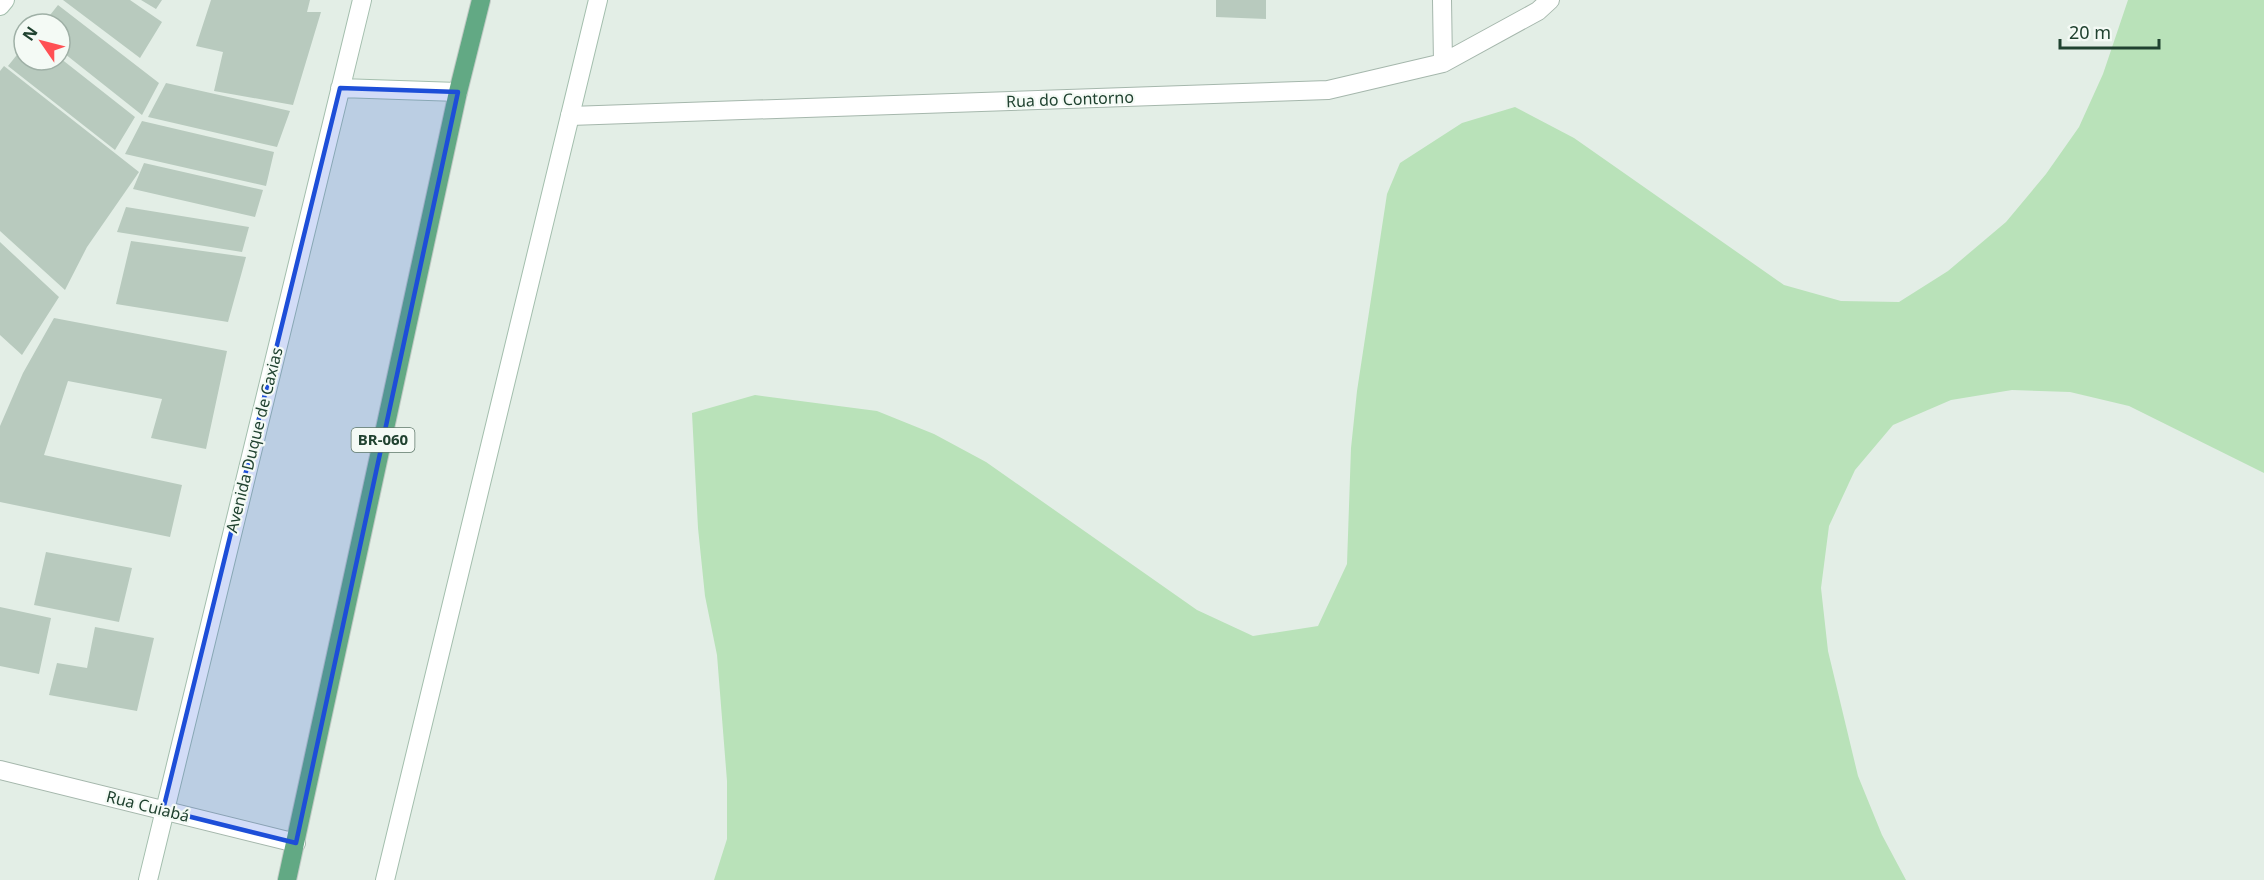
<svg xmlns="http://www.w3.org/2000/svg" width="2264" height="880" font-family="'Noto Sans',sans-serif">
	<rect width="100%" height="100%" fill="#e3eee6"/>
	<path fill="#b9e2b9" d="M2128 0H2264V473L2129 406 2070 392 2012 390 1951 400 1893 425 1855 470 1829 526 1821 588 1828 651 1858 776 1882 835 1906 880H714L727 839V781L717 655 705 596 698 528 692 413 755 395 877 411 934 434 986 462 1197 610 1253 636 1318 626 1347 564 1351 448 1357 391 1387 194 1400 163 1462 123 1515 107 1574 138 1784 285 1841 301 1899 302 1948 271 2006 222 2046 174 2079 127 2103 74Z"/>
	<path fill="#b8cabe" d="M63 0H130L162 22 140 58Z
		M141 0H162L156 9Z
		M211 0H310L307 12H321L293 105 214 91 223 52 196 46Z
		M1216 0H1266V19L1216 17Z
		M58 5 159 83 142 115 60 50V24H43Z
		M24 46V60L60 58 135 117 115 150 8 66Z
		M4 66 139 172 87 247 65 290 0 231V71Z
		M166 83 290 111 277 147 148 117Z
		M142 121 274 152 266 186 125 154Z
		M144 163 263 190 255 217 133 189Z
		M126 207 249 227 242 252 117 232Z
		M131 241 246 257 228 322 116 304Z
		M0 242 59 297 22 355 0 335Z
		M54 318 227 351 206 449 151 438 162 399 68 381 44 455 182 485 170 537 0 502V426L23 373Z
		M46 552 132 568 119 622 34 605Z
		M0 607 51 618 39 674 0 666Z
		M95 627 154 638 137 711 49 695 57 663 87 668Z"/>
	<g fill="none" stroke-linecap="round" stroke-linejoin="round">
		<defs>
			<path id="street" d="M1442 0 1443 63
				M570 116 1328 90 1443 63 1538 11 1550 0
				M0 770 296 843"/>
			<path id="secondary" d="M0 6 5 0
				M340 88 458 92
				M148 880 362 0
				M385 880 598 0"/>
			<path id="primary" d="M287 880 458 92 481 0"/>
		</defs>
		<use href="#street" stroke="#a5b7ac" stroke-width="20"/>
		<use href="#secondary" stroke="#a3bead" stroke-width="20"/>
		<use href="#primary" stroke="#c1cac5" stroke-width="20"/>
		<use href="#street" stroke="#fff" stroke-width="18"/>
		<use href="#secondary" stroke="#fff" stroke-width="18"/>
		<use href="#primary" stroke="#62a984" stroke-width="18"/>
	</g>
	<path fill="#1d4ed8" fill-opacity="0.2" stroke="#1d4ed8" stroke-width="4.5" stroke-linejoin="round" d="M340 88 458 92 296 843 163 810Z"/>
	<g text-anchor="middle" stroke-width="4.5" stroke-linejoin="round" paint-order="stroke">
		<rect fill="#f4faf5" stroke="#60796b" stroke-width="1.5" x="351.5" y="428" width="63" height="24" rx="4.5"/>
		<g font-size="15" font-weight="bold" fill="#204230">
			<text x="383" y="445">BR-060</text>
		</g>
		<g font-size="16" fill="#204230" stroke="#f4faf5">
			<text transform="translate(1070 99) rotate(-2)" y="6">Rua do Contorno</text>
			<text transform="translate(254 440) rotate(-76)" y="6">Avenida Duque de Caxias</text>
			<text transform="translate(148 806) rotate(14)" y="6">Rua Cuiabá</text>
		</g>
	</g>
	<g transform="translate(42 42) rotate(305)"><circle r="28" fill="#f4faf5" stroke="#9fb0a6" stroke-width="1.5"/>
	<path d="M0-4.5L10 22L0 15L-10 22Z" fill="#ff5054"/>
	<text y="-9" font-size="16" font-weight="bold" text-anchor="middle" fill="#204230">N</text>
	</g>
	<path d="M2060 39v9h99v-9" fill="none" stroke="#204230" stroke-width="3"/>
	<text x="2069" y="39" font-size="18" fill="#204230" stroke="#f4faf5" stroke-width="4.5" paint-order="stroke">20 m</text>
</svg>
